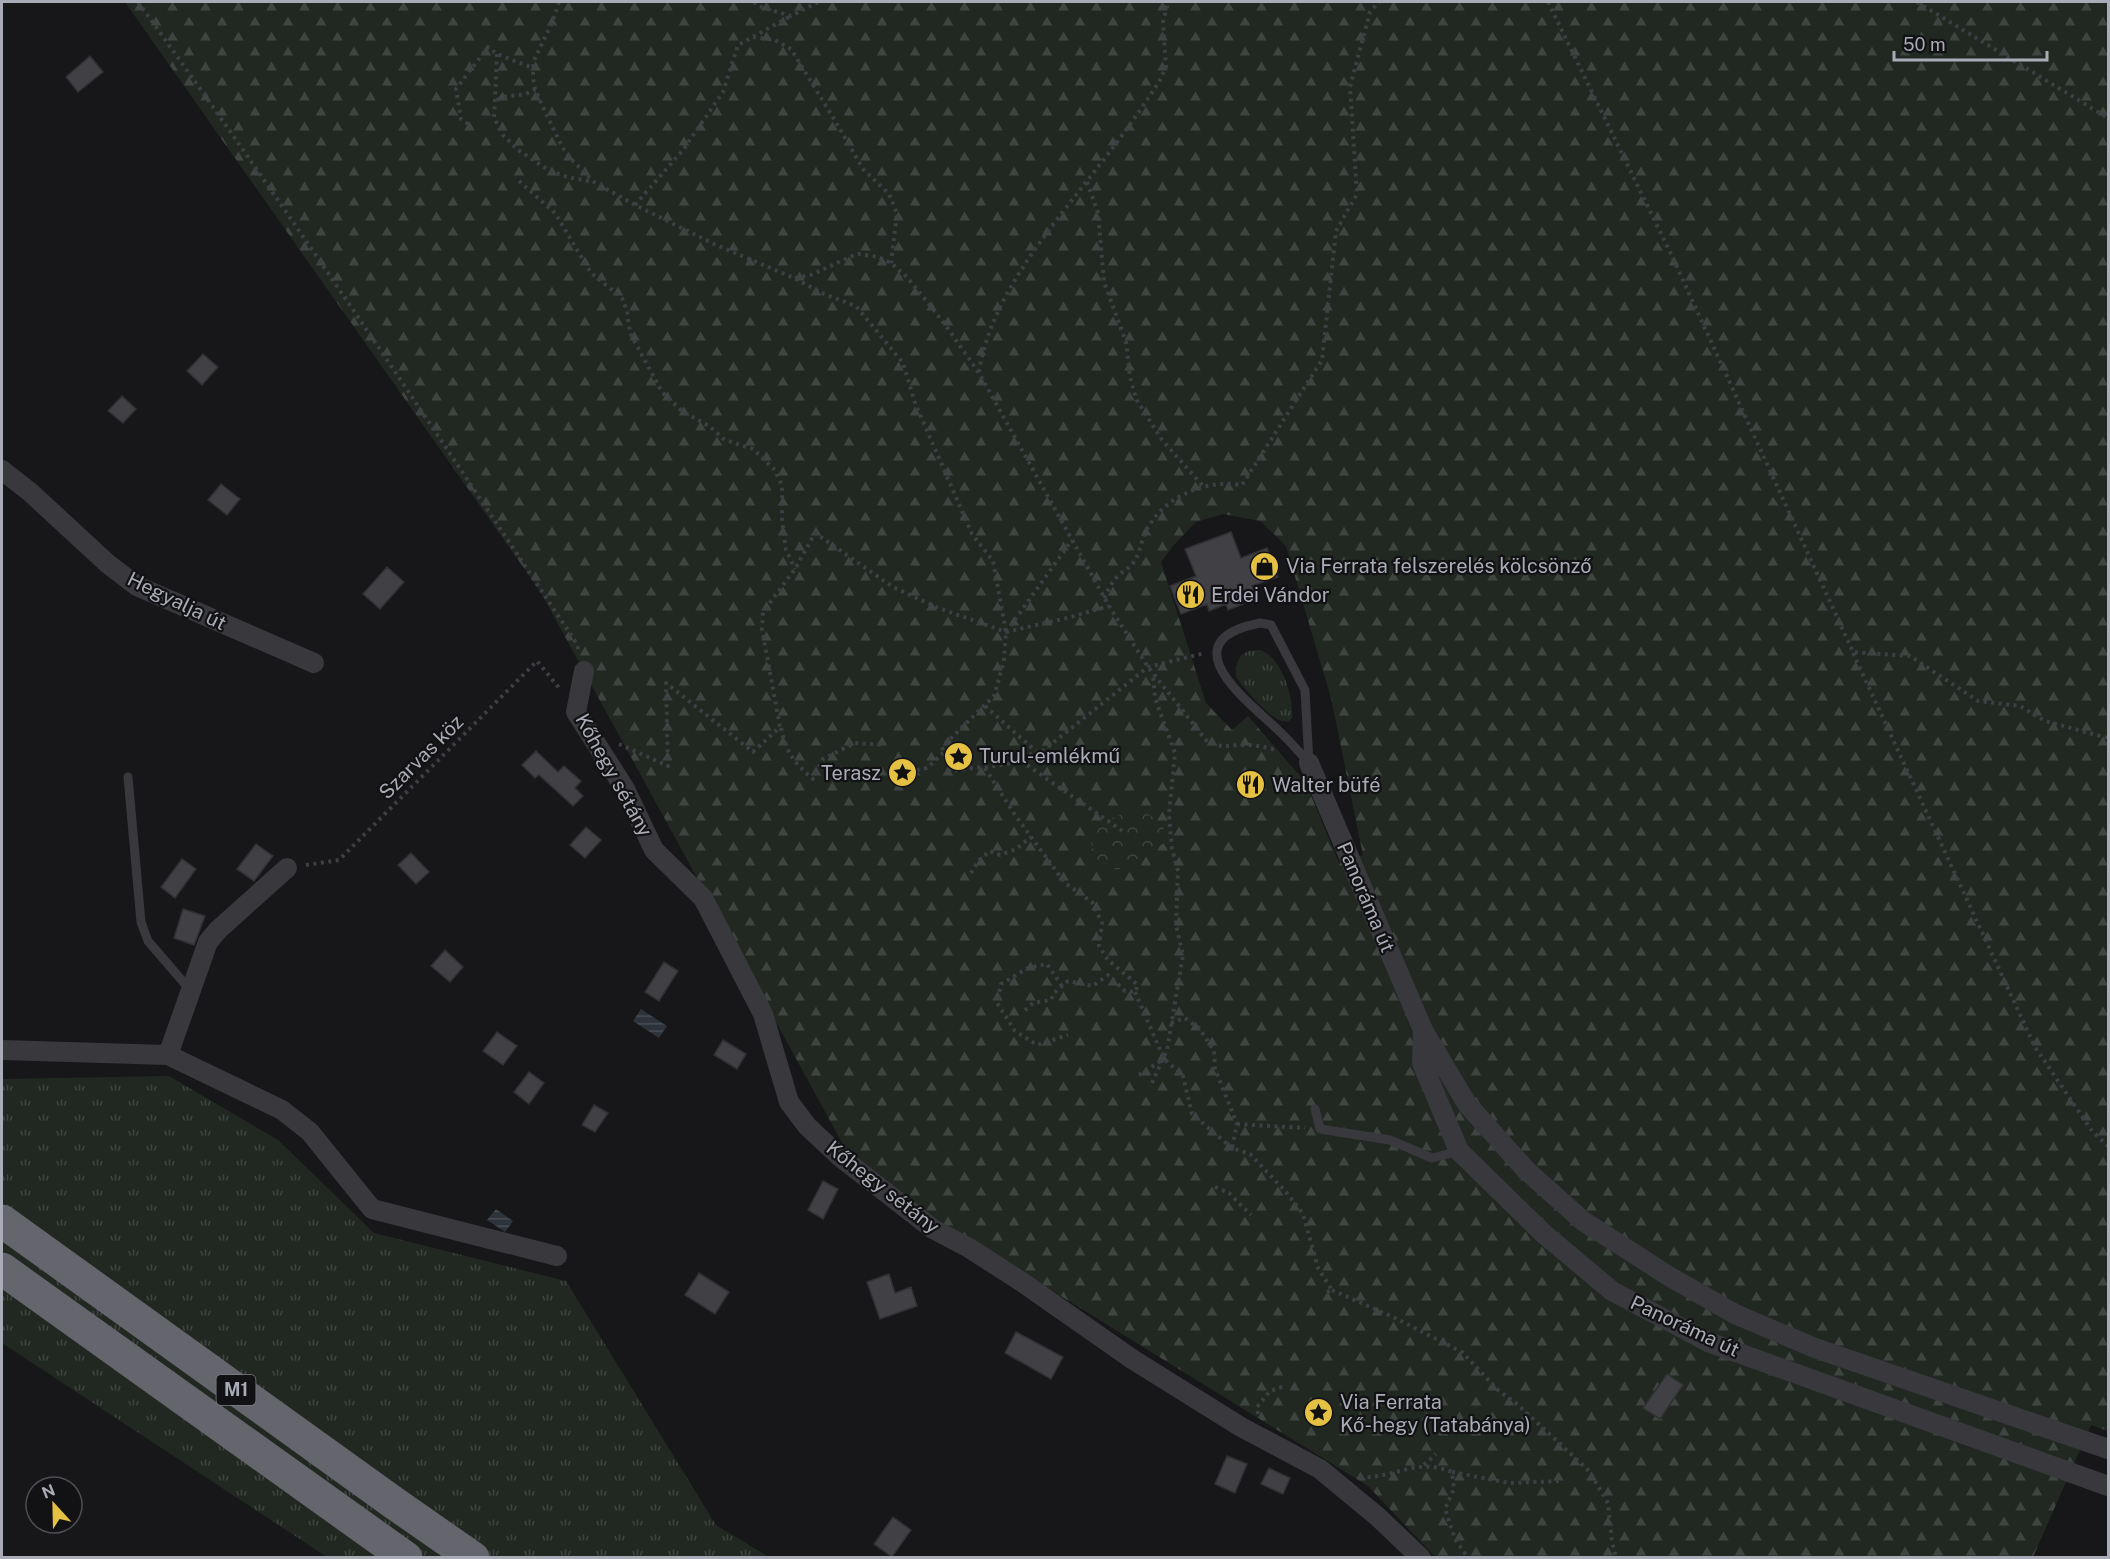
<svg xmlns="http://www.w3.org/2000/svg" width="2110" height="1559" font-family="'Public Sans',sans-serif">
	<defs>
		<pattern id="grass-tufts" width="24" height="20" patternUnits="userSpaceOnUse" patternTransform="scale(1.5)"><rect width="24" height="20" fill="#212822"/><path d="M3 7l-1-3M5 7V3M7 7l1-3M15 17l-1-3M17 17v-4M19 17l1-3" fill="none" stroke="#3e4440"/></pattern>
		<pattern id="forest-firs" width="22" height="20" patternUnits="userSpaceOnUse" patternTransform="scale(1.5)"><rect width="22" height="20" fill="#212822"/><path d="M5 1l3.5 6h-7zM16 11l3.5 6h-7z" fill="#3e4440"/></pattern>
		<pattern id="park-crowns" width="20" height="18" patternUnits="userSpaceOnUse" patternTransform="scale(1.5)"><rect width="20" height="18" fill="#212822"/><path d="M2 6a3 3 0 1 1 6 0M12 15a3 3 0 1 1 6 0" fill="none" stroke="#3e4440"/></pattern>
		<pattern id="water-rules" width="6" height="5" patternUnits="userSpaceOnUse" patternTransform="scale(1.5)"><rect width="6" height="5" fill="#2d333b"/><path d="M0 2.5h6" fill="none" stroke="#494e55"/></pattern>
	</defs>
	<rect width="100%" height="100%" fill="#171618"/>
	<path fill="url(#grass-tufts)" d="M1260 650C1282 657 1294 697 1292 718L1288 722C1284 721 1282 722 1279 720 1269 716 1239 685 1236 675 1235 668 1238 662 1240 656L1248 651Z
		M169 1076 278 1140 374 1233 566 1281 716 1525 769 1557H327L2 1343V1079Z"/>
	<path fill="url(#forest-firs)" fill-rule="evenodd" d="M125 2H2108V1431L2091 1425 2033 1557H1435L1368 1486 857 1170 540 591ZM1223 514 1260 521 1286 546 1331 698 1363 855 1339 863 1306 783 1248 716 1232 730 1206 703 1161 562 1173 546 1196 522Z"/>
	<path fill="url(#park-crowns)" d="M1138 810C1154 816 1167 824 1166 842L1120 869 1104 870 1098 863 1090 840C1100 821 1118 814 1138 810Z"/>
	<path fill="url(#water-rules)" d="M641 1009 667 1026 659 1038 633 1021Z
		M496 1209 513 1221 505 1232 487 1220Z"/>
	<path fill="#414145" stroke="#313134" stroke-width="1.5" d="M90 56 103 72 78 92 66 77Z
		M203 354 218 367 202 385 187 371Z
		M122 396 136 409 123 423 108 411Z
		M221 484 240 499 227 515 208 500Z
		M1231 532 1241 558 1267 548 1278 577 1252 586 1255 593 1241 598 1243 604 1228 610 1226 604 1209 611 1207 604 1181 614 1170 586 1196 576 1185 549Z
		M387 567 404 582 380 609 363 594Z
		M536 751 558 772 564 766 581 781 575 788 583 796 573 806 539 775 535 778 522 765Z
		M586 827 601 840 585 858 570 845Z
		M256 844 273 856 254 881 237 869Z
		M411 853 429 872 416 884 398 865Z
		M182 859 196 869 175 898 161 887Z
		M183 909 205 916 194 945 174 938Z
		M445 950 463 967 450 982 431 966Z
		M664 962 678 971 659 1001 645 992Z
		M497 1032 517 1046 503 1065 483 1051Z
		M723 1040 746 1054 737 1069 714 1055Z
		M529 1072 544 1083 529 1104 514 1092Z
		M594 1105 608 1113 595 1132 582 1125Z
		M823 1181 838 1189 823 1219 808 1210Z
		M699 1273 729 1292 715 1314 685 1295Z
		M889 1274 895 1293 911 1287 917 1306 880 1319 867 1282Z
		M1016 1332 1063 1357 1051 1379 1005 1353Z
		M1667 1374 1683 1385 1660 1419 1643 1408Z
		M1227 1456 1247 1464 1235 1493 1215 1484Z
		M1269 1468 1290 1478 1283 1494 1261 1484Z
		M893 1517 911 1530 892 1557 874 1544Z"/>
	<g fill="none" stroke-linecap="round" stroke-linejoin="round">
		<path stroke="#3e3f44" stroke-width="4" stroke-dasharray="3 4.5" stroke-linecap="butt" d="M138 2C290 212 433 428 577 644L579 653
			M559 2 552 23 535 58 533 68V77L535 89 547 116 563 148 573 161 594 182 635 205 714 244 794 278 824 294 856 306 903 363 915 403 972 534 993 561 1006 632 1004 661 994 696 942 747 950 771 1008 764 1039 754 1148 667 1205 653
			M754 2 758 6 791 16 818 2
			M1548 2 1671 254 1853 652 1910 656 1978 701 2020 706 2045 721 2108 738
			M1917 2 2108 118
			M753 37 775 40 791 49 834 119 863 169 889 194 897 213 891 263
			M497 54 494 118 503 135 518 150 550 171 567 177 593 182
			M497 100C509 93 524 98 535 89
			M468 124 461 119 456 89 488 47 497 54 533 68
			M519 181 555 213 591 273 622 298 627 311 630 333 662 392 682 411 709 426 725 440 753 449 775 470 782 486V521L786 550 795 569
			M1087 182 1098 213 1104 282 1126 342 1130 377 1136 399 1162 440 1203 486
			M635 205 683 150 723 92 738 45 791 16
			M795 278 811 275 852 256 859 254 878 257 891 263 907 277 944 323 979 373 1109 606 1148 667 1206 740C1218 749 1230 745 1244 745 1256 745 1267 747 1278 751
			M979 372C990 300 1043 238 1086 182 1112 150 1137 116 1159 82L1166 67 1163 22 1168 2
			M1104 598C1108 590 1112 581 1119 575 1124 570 1130 568 1133 563 1141 553 1141 539 1147 529 1165 496 1206 479 1242 485L1322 360 1336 231 1357 194 1350 87 1370 12 1379 2
			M1006 632 1072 540
			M1853 653 2035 1047 2092 1131 2108 1146
			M985 706 1039 754
			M781 728C786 752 794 763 813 779L823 759 855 743 883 745
			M619 744 668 766 666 683 753 752 780 727 762 629 763 612 795 569 815 533 893 587 938 608 1006 632 1067 618 1109 606
			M1021 761 1124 832
			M985 768 1015 815 1065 883 1092 902 1102 923 1099 946 1108 960 1138 985 1135 992 1125 991 1108 975 1093 986 1068 981 1054 993 1051 1000 1033 1003 1024 1011
			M902 773 927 768 943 753
			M306 865 339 860 537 661 560 689
			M971 873 978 861 990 851 1000 855 1016 849 1031 837
			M1062 986 1047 964 1028 968 1001 984 997 1003 1015 1031 1037 1045 1068 1035
			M1135 992 1164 1059 1183 1076 1192 1114 1232 1148 1226 1150
			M1171 1023 1185 1018 1200 1029 1214 1051 1215 1069 1237 1124 1232 1148 1250 1154 1286 1192 1303 1214 1318 1268 1332 1290 1325 1293
			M1139 1075 1164 1059
			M1152 1083 1167 1050 1183 955 1176 925 1178 871 1172 849 1169 814 1175 753 1155 698 1153 674
			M1237 1124 1305 1128
			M1215 1187 1229 1193 1251 1215
			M1332 1290 1397 1319 1462 1352 1498 1390 1518 1405 1556 1440 1589 1471 1608 1503 1612 1542 1616 1558
			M1258 1414 1257 1407 1270 1391 1285 1386
			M1424 1465 1436 1454
			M1452 1472 1509 1483 1562 1481
			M1360 1477C1395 1479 1415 1457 1452 1472L1454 1489 1445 1509 1455 1539 1468 1558"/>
		<path stroke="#38383d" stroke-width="9" d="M1260 623 1271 625 1305 690 1309 763C1299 752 1289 740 1277 729 1245 699 1169 641 1260 623Z
			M128 777 141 922 148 941 191 991
			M1315 1109 1320 1129 1390 1140 1432 1158 1459 1151"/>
		<path stroke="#38383d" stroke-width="20" d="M2 470 30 492 108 564 137 586 314 663
			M584 671 576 712 625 789 654 850 703 898 763 1014 789 1102 807 1126 839 1156 933 1229 969 1248 1022 1282 1132 1359 1241 1427 1320 1469 1378 1517 1421 1558
			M1309 763 1423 1030 1467 1104 1526 1170 1583 1221 1667 1275 1735 1314 1815 1348 2108 1449
			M1423 1030 1422 1063 1459 1151 1544 1234 1612 1291 1708 1342 2108 1486
			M2 1050 168 1055 208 942 218 930 287 868
			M168 1055 282 1110 310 1132 372 1209 557 1256"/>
		<path stroke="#64656d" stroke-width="33" d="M2 1221 394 1503 473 1558
			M2 1269 406 1558"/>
	</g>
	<defs>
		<symbol id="shop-disc" viewBox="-11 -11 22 22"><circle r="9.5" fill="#e4c142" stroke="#121113"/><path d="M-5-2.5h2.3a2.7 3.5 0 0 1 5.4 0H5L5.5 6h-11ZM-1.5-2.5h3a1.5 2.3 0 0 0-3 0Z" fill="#111"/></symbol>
		<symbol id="restaurant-disc" viewBox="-11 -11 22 22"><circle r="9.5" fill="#e4c142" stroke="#121113"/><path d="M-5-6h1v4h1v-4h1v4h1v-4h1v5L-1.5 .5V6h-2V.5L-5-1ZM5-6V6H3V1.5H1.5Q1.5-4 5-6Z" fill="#111"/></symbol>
		<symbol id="sight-disc" viewBox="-11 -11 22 22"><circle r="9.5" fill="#e4c142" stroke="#121113"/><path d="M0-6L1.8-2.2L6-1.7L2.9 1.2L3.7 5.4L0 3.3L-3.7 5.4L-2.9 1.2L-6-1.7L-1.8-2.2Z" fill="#111"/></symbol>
	</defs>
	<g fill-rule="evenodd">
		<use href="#shop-disc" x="1248" y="550" width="33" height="33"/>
		<use href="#restaurant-disc" x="1174" y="578" width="33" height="33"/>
		<use href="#sight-disc" x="942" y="740" width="33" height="33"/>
		<use href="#sight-disc" x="886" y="756" width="33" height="33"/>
		<use href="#restaurant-disc" x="1234" y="768" width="33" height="33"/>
		<use href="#sight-disc" x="1302" y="1396" width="33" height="33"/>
	</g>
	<g text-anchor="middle" stroke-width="4.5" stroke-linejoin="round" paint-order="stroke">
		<rect fill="#121113" stroke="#7c7e86" stroke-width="1.5" x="216.5" y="1375" width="39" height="30" rx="4.5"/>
		<g font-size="18" font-weight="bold" fill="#a9acb7">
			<text x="236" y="1396">M1</text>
		</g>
		<g font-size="20" fill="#a9acb7" stroke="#121113" text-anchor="start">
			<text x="1286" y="573">Via Ferrata felszerelés kölcsönző</text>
			<text x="1211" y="602">Erdei Vándor</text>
			<text x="979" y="763">Turul-emlékmű</text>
			<text x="881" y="780" text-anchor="end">Terasz</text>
			<text x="1272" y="792">Walter büfé</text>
			<text x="1340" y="1409">Via Ferrata<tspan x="1340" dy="23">Kő-hegy (Tatabánya)</tspan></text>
		</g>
		<g font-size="20" fill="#a9acb7" stroke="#121113">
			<text transform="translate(177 601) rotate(26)" y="7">Hegyalja út</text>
			<text transform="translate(421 757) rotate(-45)" y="7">Szarvas köz</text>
			<text transform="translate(614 775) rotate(61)" y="7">Kőhegy sétány</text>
			<text transform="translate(1366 897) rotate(67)" y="7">Panoráma út</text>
			<text transform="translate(883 1187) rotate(38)" y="7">Kőhegy sétány</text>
			<text transform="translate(1685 1326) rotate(25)" y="7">Panoráma út</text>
		</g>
	</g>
	<rect width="2110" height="1559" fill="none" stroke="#a9acb7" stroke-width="6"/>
	<g transform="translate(54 1505) rotate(338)"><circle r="28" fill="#121113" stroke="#4e4f55" stroke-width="1.5"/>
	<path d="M0-4.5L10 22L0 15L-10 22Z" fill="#e4c142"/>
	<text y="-9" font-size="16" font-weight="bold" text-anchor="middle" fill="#a9acb7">N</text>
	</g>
	<path d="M1894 51v9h153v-9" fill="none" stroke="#a9acb7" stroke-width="3"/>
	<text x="1903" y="51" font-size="18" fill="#a9acb7" stroke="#121113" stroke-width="4.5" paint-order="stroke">50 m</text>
</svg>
